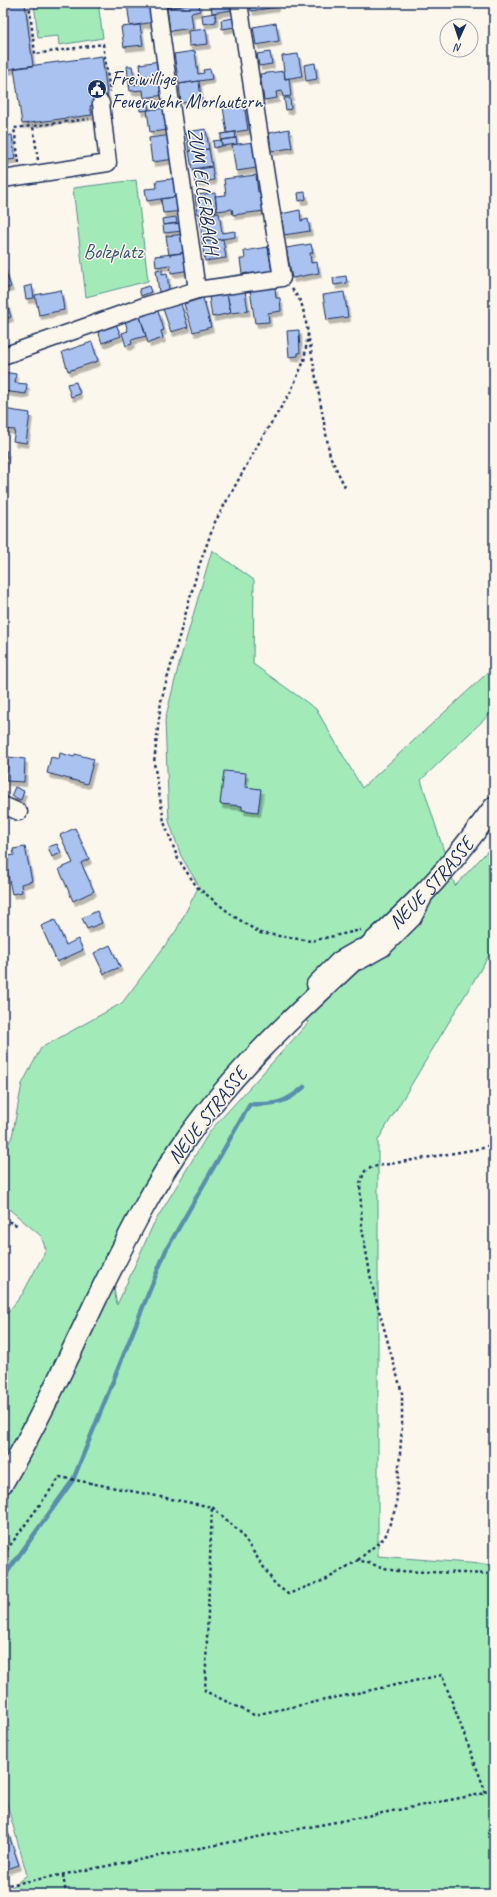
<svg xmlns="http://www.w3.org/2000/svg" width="497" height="1897" font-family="Caveat,sans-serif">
	<defs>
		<filter id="shadow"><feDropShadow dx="2.5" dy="4.5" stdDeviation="0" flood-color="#0004"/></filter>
	</defs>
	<rect width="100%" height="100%" fill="#fbf7ec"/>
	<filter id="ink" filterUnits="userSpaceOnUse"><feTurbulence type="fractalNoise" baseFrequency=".025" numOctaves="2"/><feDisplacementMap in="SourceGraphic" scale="8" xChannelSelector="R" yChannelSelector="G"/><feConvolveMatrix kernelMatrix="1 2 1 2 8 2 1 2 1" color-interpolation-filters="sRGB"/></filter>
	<g filter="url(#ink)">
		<path fill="#a2ebb9" stroke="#5e8d8c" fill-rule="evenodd" d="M34 3H98L103 38 59 45 58 36 38 38Z
			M136 180 148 281 86 297 73 188Z
			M212 550 254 580 253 664 316 709 362 788 494 667V710L421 780 455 886 494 844V947L378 1140V1556L494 1565V1894H3L27 1875 3 1790V1319L23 1293 46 1250 41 1236 3 1204V1153L12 1137 22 1084 41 1048 122 1003 176 931 199 886 181 856 169 821 165 720 179 664ZM287 1014 309 1022 210 1131 153 1225 117 1305 108 1257Z"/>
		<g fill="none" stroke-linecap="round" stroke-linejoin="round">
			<path stroke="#5a8eae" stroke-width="4.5" d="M3 1578 73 1480 166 1250 250 1104C275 1105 286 1103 304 1087"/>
		</g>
		<path fill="#aac2ef" stroke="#1b2f5e" filter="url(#shadow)" d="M3 3H25L33 66 4 70Z
			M127 3H152L154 22 130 26Z
			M167 3H199L167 8Z
			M199 3 200 11 191 13 193 28 170 31 167 8Z
			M211 3H231L232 10 212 13Z
			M249 3H276V7L251 11Z
			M215 13 216 22 203 24 202 15Z
			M234 18 235 27 222 29 221 20Z
			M276 23 279 41 256 45 253 27Z
			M140 25 143 45 124 47 121 27Z
			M206 29 208 44 189 46 188 31Z
			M195 51 198 74 204 73 203 70 210 69 212 79 179 84 174 54Z
			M270 52 272 64 259 66 257 54Z
			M298 54 302 76 285 79 282 56Z
			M102 56 108 101 90 106 92 115 22 124 14 68Z
			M160 61 162 81 129 85 127 66H132L134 76 141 75 140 64Z
			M315 63 317 79 306 81 304 65Z
			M284 71 285 79 289 78 291 96 283 97 282 91 276 92 277 98 264 100 260 74Z
			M162 81 164 95 144 98 143 90 130 91 129 85Z
			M199 81 201 100 181 103 179 84Z
			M284 98H290L291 109 286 110Z
			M148 102 149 110 140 111 139 103Z
			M244 104 248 130 227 133 223 107Z
			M167 108 170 130 150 132 147 110Z
			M206 129 209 149 189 151 186 132Z
			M289 129 292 148 271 151 269 133Z
			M235 132 236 138 221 140V134Z
			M12 135 15 159 3 161V136Z
			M172 135 175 159 152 162 149 138Z
			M236 138 237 144 222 146 221 140Z
			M221 140 222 146 214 148 213 141Z
			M253 142 257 168 236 171 232 145Z
			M209 149 212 166 192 169 189 151Z
			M212 167 214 180 195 183 193 170Z
			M256 175 258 192 261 191 264 211 233 215 232 209 217 211 215 196 226 195 224 179Z
			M178 178 181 196 147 201 145 189 157 188 156 181Z
			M305 192 306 199 299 201 298 193Z
			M215 193 217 211 197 214 195 195Z
			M181 196 183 211 163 213 161 199Z
			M300 210 301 221 308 219 310 231 284 235 281 214Z
			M219 213 222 233 235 231V237L202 242 200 216Z
			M176 217 177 223 163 225 162 219Z
			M182 223 183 231 164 233 163 225Z
			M186 234 189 252 169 255 166 236Z
			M223 239 226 258 205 261 202 242Z
			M311 244 313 253H310L311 263 317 262 319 273 292 278 286 248Z
			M268 247 272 272 248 275V273L242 274 240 259H245L244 251Z
			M189 252 191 270 171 273 170 265 156 267 155 256Z
			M3 264 11 287 3 289Z
			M162 269V274L167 273 169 290 159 292 156 270Z
			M346 276 347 283 334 285 333 278Z
			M32 285 34 298 26 299 24 287Z
			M149 286 151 292 141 296 139 289Z
			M275 287 276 298H280L281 311 268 313 269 322 255 323 250 290Z
			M3 290 11 317 3 319Z
			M61 290 64 310 39 315 35 295Z
			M245 291 248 311 231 313 227 294Z
			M344 292 348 317 327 320 323 295Z
			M227 294 231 313 212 317 209 297Z
			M203 298 211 327 193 332 184 304Z
			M181 304 188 327 171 332 163 309Z
			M158 311 164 330 161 331 163 338 148 343 140 316Z
			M140 316 146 336 131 340 132 344 126 346 122 333 128 331 125 321Z
			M116 324 121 336 102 343 98 331Z
			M299 330 300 353H298V356L289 357 287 331Z
			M92 342 98 361 68 371 62 352Z
			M3 372 16 374 15 383 27 384 26 394 3 391Z
			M76 382 80 394 71 397 67 384Z
			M3 409 30 413 26 443 13 441 15 430 3 429Z
			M3 451H7L3 478Z
			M60 753 74 757 75 754 94 759 87 784 47 773 51 757 59 759Z
			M8 757 25 759 24 782 6 781Z
			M224 771 246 773 245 787 261 789 258 812 242 810V806L220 804Z
			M15 787 24 791 21 800 11 796Z
			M75 828 89 859 81 863 94 891 73 901 59 869 73 863 60 835Z
			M57 844 61 853 52 857 48 847Z
			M25 847 32 881 21 884 22 892 12 894 4 857 14 855 13 849Z
			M97 911 102 923 87 929 82 918Z
			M55 920 66 945 78 939 83 950 57 962 41 926Z
			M110 945 120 967 104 974 94 953Z
			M7 1830 19 1865 7 1869 3 1858V1831Z"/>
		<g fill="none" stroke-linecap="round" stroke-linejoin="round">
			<defs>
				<path id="minor" d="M157 3 197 290
					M3 179 108 163 101 103
					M3 356 144 306 197 290 282 278 239 3
					M3 805 19 812
					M360 961 383 948 413 918 423 899
					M315 984 339 960 360 948"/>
				<g id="major">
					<path id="s1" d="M3 1483C38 1423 67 1361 97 1298 125 1242 152 1187 188 1136 253 1045 340 977 418 899 446 871 470 839 494 807"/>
				</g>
			</defs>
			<use href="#minor" stroke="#1b2f5e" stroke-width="19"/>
			<use href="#major" stroke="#1b2f5e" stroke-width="23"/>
			<path stroke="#1b2f5e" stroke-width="2.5" stroke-dasharray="3 3" stroke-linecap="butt" d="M29 3 35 54 103 44 110 92
				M38 160 33 126 89 119
				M19 163 14 128 33 126
				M292 289 301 302 305 317 330 456 346 489
				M308 334 304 361 290 393 260 441 215 522 199 566 161 701 154 763 164 822 178 859 197 887 232 915 260 933 311 941 361 930
				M3 1219 19 1226
				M3 1506 8 1499
				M3 1555 60 1477 212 1507 240 1532 275 1584 288 1594 327 1579 358 1560 395 1571 494 1574
				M358 1560 385 1537 396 1507 402 1427V1393L372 1285 362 1228 360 1183 365 1171 372 1167 483 1148 494 1143
				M63 1875 66 1894
				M3 1886 486 1793 442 1675 254 1715 205 1691 212 1507"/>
			<use href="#minor" stroke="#fbf7ec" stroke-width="16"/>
			<use href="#major" stroke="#fbf7ec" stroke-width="20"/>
		</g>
	</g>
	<defs>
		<symbol id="civic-disc" viewBox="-11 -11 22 22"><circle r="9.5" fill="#1b2f5e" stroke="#fbf7ec"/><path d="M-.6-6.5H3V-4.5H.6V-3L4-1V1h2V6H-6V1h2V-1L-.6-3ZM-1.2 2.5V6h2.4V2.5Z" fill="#fff"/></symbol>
	</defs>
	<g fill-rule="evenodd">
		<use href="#civic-disc" x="86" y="78" width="22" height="22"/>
	</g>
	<g text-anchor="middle" stroke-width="3" stroke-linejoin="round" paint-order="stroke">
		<g font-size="20" fill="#1b2f5e" stroke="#fbf7ec" text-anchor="start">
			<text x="111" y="85">Freiwillige<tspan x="111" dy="23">Feuerwehr Morlautern</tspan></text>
		</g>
		<g font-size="20" fill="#1b2f5e" stroke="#fbf7ec">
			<text transform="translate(204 191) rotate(82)" y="7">ZUM ELLERBACH</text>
			<text dy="7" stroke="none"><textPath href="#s1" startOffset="745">NEUE STRASSE</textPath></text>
			<text transform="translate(207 1115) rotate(-52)" y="7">NEUE STRASSE</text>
		</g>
		<g font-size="20" fill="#365570" stroke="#fbf7ec">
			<text x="113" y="258">Bolzplatz</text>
		</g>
	</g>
	<rect width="497" height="1897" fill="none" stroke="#fbf7ec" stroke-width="16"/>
	<rect x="8" y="8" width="481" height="1881" fill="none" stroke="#1b2f5e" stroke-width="1.5" filter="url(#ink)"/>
	<g transform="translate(459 38) rotate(183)"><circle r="19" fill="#fbf7ec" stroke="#a1a7b3"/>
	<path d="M0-3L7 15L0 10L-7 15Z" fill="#1b2f5e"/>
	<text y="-6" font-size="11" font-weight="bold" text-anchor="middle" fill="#1b2f5e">N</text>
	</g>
</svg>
